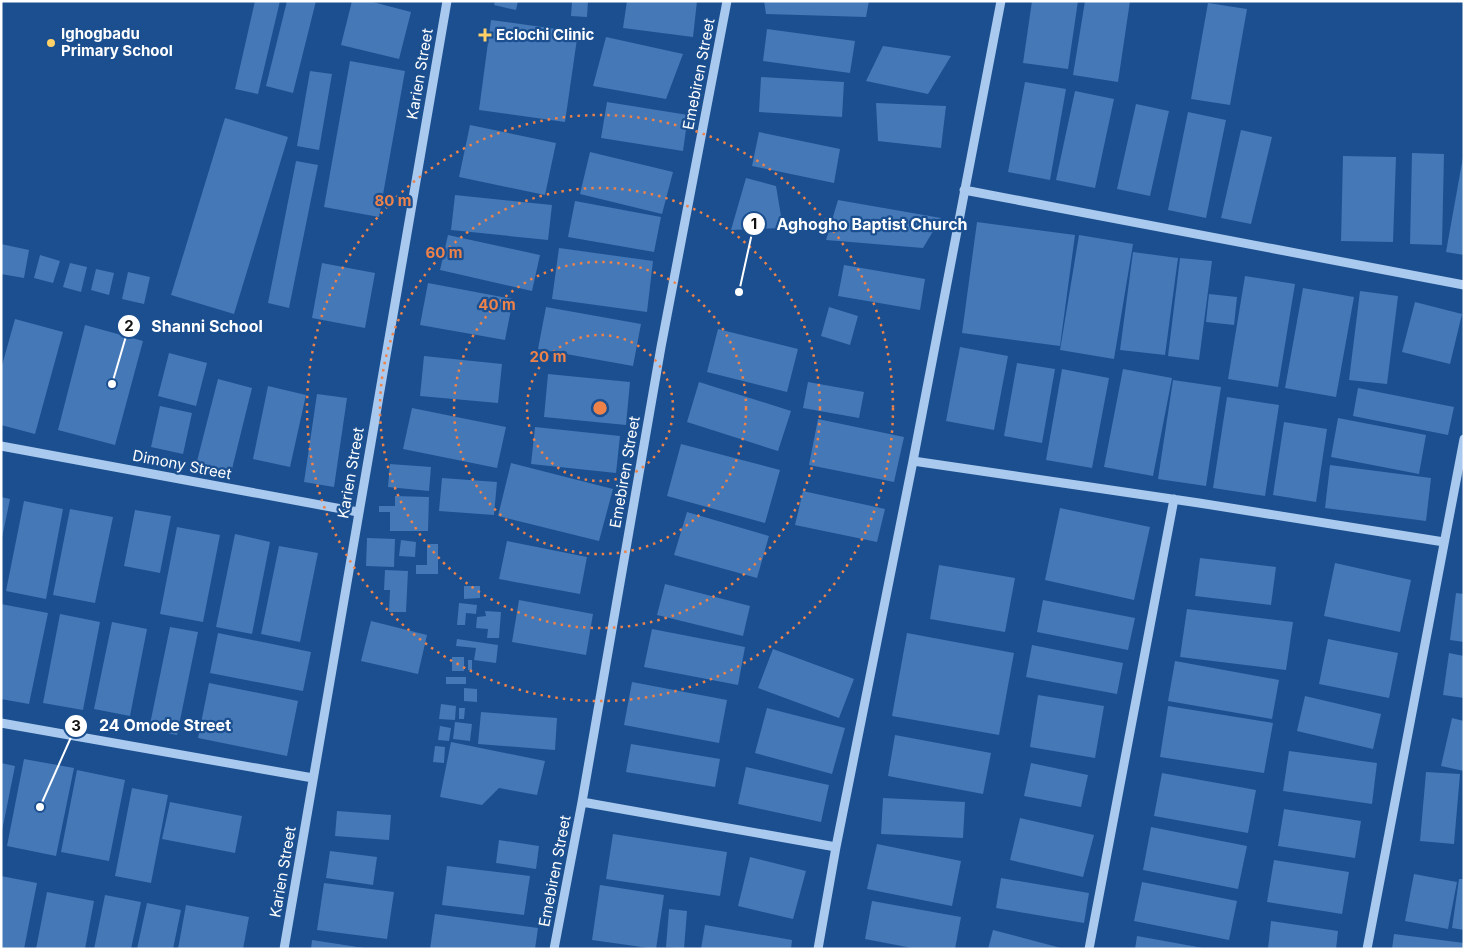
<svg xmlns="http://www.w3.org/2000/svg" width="1465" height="950" font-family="Inter,sans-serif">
	<rect width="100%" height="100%" fill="#1b4f8f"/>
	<path fill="#4478b7" d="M255 1H280L258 94 235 89Z
		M287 1H316L293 93 266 86Z
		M352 1H369L411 12 399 59 341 45Z
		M495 1H518L516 10 494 5Z
		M572 1H588L587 17 571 16Z
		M627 1H697L693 37 623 28Z
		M764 1H869L866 17 766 14Z
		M1032 1H1078L1068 69 1023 63Z
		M1085 1H1130L1118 82 1073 75Z
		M1208 3 1247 9 1230 105 1191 99Z
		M491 20 578 32 565 122 479 110Z
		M767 29 855 41 850 73 763 61Z
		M606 37 683 54 666 99 593 86Z
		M883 46 951 56 928 94 866 81Z
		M350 61 405 71 379 217 324 207Z
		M310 71 332 74 319 150 297 146Z
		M761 77 844 82 842 117 759 112Z
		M1025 82 1066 89 1050 180 1008 172Z
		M1075 91 1114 99 1095 188 1056 180Z
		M607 102 688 115 683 151 601 138Z
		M876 103 946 106 941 148 878 141Z
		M1136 104 1169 111 1150 196 1117 189Z
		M1188 112 1226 120 1206 218 1168 210Z
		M225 118 288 137 234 314 171 295Z
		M470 125 556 143 545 195 459 177Z
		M1241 130 1272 137 1251 224 1221 218Z
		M759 132 840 149 834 183 752 166Z
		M590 152 673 172 662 214 580 194Z
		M1412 153 1444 154 1442 245 1410 244Z
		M1343 156 1396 157 1393 242 1341 241Z
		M1463 157H1464V255L1446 252Z
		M296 161 318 165 289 308 268 303Z
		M746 178 776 186 783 228 731 230Z
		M455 195 552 205 548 240 451 230Z
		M838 200 941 218 923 248 826 240Z
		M575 201 661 217 654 252 568 237Z
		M977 222 1075 235 1060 346 962 333Z
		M448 235 540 255 532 291 440 270Z
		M1079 235 1133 244 1114 359 1060 350Z
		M1 244 29 250 24 278 1 274Z
		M559 248 653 261 647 312 552 299Z
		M1133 252 1178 258 1165 355 1120 350Z
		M40 255 60 261 53 283 34 278Z
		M1180 258 1212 261 1199 360 1168 356Z
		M70 263 87 267 81 292 63 287Z
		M322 263 375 273 365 328 312 318Z
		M844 265 925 279 920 310 838 296Z
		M96 269 114 273 109 295 91 290Z
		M128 272 150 277 144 304 122 299Z
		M1245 276 1295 284 1278 387 1228 379Z
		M428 283 513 299 505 340 420 325Z
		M1303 288 1354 297 1336 397 1285 388Z
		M1360 291 1398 296 1387 384 1349 380Z
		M1209 294 1237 297 1234 325 1206 322Z
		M1415 302 1462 314 1450 364 1402 352Z
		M546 307 641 324 633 366 538 349Z
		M829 307 858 316 850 345 821 336Z
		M15 319 63 332 35 434 1 425V369Z
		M85 325 143 341 115 445 58 430Z
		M718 329 798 349 787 392 707 372Z
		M960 347 1008 356 994 430 946 421Z
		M169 353 207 363 196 406 158 396Z
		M424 356 502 364 498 403 420 396Z
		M1017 363 1055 369 1042 443 1004 436Z
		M1062 369 1109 378 1092 468 1046 460Z
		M1123 369 1172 378 1153 476 1104 467Z
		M548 374 630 382 626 425 544 417Z
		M218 379 252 388 231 473 196 465Z
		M1173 380 1221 387 1206 486 1158 479Z
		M699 382 791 411 778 451 687 422Z
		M808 382 864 392 859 418 803 408Z
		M268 386 306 395 290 467 253 459Z
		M1358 388 1454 407 1448 435 1353 416Z
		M317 394 347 398 334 487 304 482Z
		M1227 397 1279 405 1265 496 1213 488Z
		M160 406 192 413 183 454 151 447Z
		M412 408 506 427 497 468 403 449Z
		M1338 418 1426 435 1419 474 1331 457Z
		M818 419 904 437 894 482 809 465Z
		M1284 422 1327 429 1316 502 1273 495Z
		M535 427 620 436 616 473 531 464Z
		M681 444 780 470 765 523 667 496Z
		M511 463 613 489 599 541 498 516Z
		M390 464 431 467 429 491 388 487Z
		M1330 465 1431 478 1426 521 1325 508Z
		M442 478 497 482 494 515 439 511Z
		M803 491 885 509 877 542 795 525Z
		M395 496 429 497 428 531H390V512H379V506H395Z
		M1 497 10 499 2 538H1Z
		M24 501 63 509 46 599 6 591Z
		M1060 508 1150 527 1134 600 1045 580Z
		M70 509 113 517 95 603 53 595Z
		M135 510 171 516 160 573 124 566Z
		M687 512 769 536 757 578 674 555Z
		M177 527 220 535 203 622 160 614Z
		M235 534 270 542 252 634 216 627Z
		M367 538 395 539 394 567 366 566Z
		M401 540 416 542 415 557 399 556Z
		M507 541 587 557 580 594 499 579Z
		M427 544H438V574H416V565H427Z
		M279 546 318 553 300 642 261 634Z
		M1200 558 1276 567 1271 605 1195 596Z
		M1335 563 1411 580 1400 632 1324 616Z
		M939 565 1015 578 1005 632 930 619Z
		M385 570 408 571 406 612H389L390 590H384Z
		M665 584 750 606 743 636 657 615Z
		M464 586H480V598L464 599Z
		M1456 593 1464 594V642L1450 640Z
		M519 600 593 614 586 655 512 642Z
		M1043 600 1135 618 1128 650 1037 632Z
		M459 603 477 605 476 614 466 613 465 625H457Z
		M1 604 48 613 29 704 1 699Z
		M1187 609 1293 622 1286 670 1180 657Z
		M485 611 501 612 499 638H487L488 629 476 628 477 617 486 616Z
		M60 614 100 622 83 710 43 703Z
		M371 621 427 635 418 674 361 661Z
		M112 622 147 629 130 716 94 709Z
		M170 627 198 632 177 735 149 729Z
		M652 629 745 647 738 685 644 667Z
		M218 633 311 652 303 691 210 673Z
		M907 633 1014 653 999 735 892 716Z
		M457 639 498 645 496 663 474 660 476 648 456 646Z
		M1328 639 1398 653 1389 698 1319 684Z
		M1032 645 1123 663 1117 694 1026 677Z
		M773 649 854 679 839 718 758 688Z
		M1449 653 1464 656V698L1443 695Z
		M452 657H464V671H452Z
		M468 660H472V670H468Z
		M1175 661 1279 680 1272 719 1168 701Z
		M446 677H466V684H446Z
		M632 682 727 700 719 743 624 725Z
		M209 683 298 701 287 756 198 738Z
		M464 688 477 689V702L464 701Z
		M1038 695 1104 706 1095 758 1030 747Z
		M1305 696 1381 714 1373 749 1297 731Z
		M441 704 456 706 455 720 439 719Z
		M1168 706 1273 723 1264 773 1160 757Z
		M459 708H465L464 719H459Z
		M767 708 845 728 832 774 755 753Z
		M481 712 557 718 555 750 478 744Z
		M1452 718 1464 721V771L1441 766Z
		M455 722 472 724 470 741 453 739Z
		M440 726 451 728 449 741 438 740Z
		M895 735 991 753 983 794 888 776Z
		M451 742 545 761 537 795 499 788 482 805 440 797Z
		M631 744 720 759 715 787 626 772Z
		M435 746 445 747 444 763 433 762Z
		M1289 751 1377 763 1372 804 1283 791Z
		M24 759 74 768 56 856 7 846Z
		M1 763 15 766 2 831 1 830Z
		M1031 763 1088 775 1081 807 1024 796Z
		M746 767 829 785 821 822 738 804Z
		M77 770 125 780 109 861 61 852Z
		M1426 772 1460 774 1454 844 1420 841Z
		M1162 773 1256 790 1248 833 1154 816Z
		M132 788 168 795 151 883 115 876Z
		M883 798 965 802 963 838 881 834Z
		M170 802 242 816 235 853 162 839Z
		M1284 809 1361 821 1355 858 1278 846Z
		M337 811 391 815 389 840 335 836Z
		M1020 818 1094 835 1083 877 1010 860Z
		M1151 827 1247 846 1238 889 1143 870Z
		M613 834 727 852 720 896 606 879Z
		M499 840 539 846 536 869 496 863Z
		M877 844 961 861 952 906 867 889Z
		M330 851 377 857 373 885 326 878Z
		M750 857 806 871 793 919 738 906Z
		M1274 860 1349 872 1342 914 1267 902Z
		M447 866 530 876 524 915 442 905Z
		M1414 874 1457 882 1448 929 1405 921Z
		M1 876 37 883 24 949H1Z
		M1001 878 1089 893 1084 923 996 908Z
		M1459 879H1464V930L1452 928Z
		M1142 882 1237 901 1229 940 1134 921Z
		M324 883 394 892 387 939 317 930Z
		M600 885 664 895 656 949 592 940Z
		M47 892 94 901 85 949H36Z
		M105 895 141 902 131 949H94Z
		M872 901 961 917 955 949H917L865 939Z
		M147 903 181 910 173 949H137Z
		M186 905 249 917 243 949H178Z
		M669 909 687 911 684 949 666 947Z
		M435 914 538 928 535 949H430Z
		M1271 921 1338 931 1336 949H1268Z
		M705 925 792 940 791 949H701Z
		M993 930 1061 948V949H988Z
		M1394 934 1464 943V949H1392Z
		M1137 936 1203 948V949H1135Z
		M312 940 364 948V949H311Z"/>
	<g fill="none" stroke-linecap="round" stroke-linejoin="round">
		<path stroke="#a9c9ee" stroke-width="9" d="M964 190 1464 285
			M1 446 358 512
			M913 461 1199 503 1444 542
			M1 723 313 778
			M582 802 836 847
			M284 949 447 1
			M554 949 582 802 661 347 727 1
			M818 949 836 847 913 461 1001 1
			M1089 949 1174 499
			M1367 949 1464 439"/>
	</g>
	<g fill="none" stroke="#ee8249" stroke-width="2.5" stroke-dasharray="2.5 5">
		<circle cx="600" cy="408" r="73"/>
		<circle cx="600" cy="408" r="146"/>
		<circle cx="600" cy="408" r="220"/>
		<circle cx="600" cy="408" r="293"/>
	</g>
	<g fill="#ffd166" stroke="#1b4f8f" stroke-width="2">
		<path d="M482.5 27.5h5v5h5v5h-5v5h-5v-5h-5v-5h5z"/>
		<circle cx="51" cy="43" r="5"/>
	</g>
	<g text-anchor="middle" stroke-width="4.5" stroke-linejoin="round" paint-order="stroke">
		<g font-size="15" font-weight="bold" fill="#fff" stroke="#1b4f8f" text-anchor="start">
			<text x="61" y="39">Ighogbadu<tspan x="61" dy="17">Primary School</tspan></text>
			<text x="496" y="40">Eclochi Clinic</text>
		</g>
		<g font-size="15" fill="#fff" stroke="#1b4f8f">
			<text transform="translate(420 74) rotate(-80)" y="5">Karien Street</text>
			<text transform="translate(699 74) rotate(-79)" y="5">Emebiren Street</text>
			<text transform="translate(182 465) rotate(11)" y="5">Dimony Street</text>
			<text transform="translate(625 472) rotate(-80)" y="5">Emebiren Street</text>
			<text transform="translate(351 473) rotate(-80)" y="5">Karien Street</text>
			<text transform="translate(555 871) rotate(-79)" y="5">Emebiren Street</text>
			<text transform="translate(283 872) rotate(-80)" y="5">Karien Street</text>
		</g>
	</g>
	<circle cx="600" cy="408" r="8" fill="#ee8249" stroke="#1b4f8f" stroke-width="2.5"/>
	<g font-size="15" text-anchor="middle" font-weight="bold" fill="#ee8249" stroke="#1b4f8f" stroke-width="4.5" stroke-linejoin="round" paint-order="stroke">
		<text x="393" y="206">80 m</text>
		<text x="444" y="258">60 m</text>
		<text x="497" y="310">40 m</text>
		<text x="548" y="362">20 m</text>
	</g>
	<path fill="none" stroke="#fff" stroke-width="2" d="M739 292L754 224M112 384L129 326M40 807L76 726"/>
	<g fill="#fff" stroke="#1b4f8f" stroke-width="2">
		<circle cx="739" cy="292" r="5"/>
		<circle cx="112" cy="384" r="5"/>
		<circle cx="40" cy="807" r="5"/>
		<circle cx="754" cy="224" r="12"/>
		<circle cx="129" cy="326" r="12"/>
		<circle cx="76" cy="726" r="12"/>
	</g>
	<g font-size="15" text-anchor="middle" font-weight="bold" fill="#111">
		<text x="754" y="229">1</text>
		<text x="129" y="331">2</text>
		<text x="76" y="731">3</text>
	</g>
	<g font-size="16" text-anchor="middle" font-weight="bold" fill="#fff" stroke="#1b4f8f" stroke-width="4.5" stroke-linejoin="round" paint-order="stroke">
		<text x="872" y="230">Aghogho Baptist Church</text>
		<text x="207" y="332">Shanni School</text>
		<text x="165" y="731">24 Omode Street</text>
	</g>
	<rect width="1465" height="950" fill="none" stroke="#ffffff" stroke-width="5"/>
</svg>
